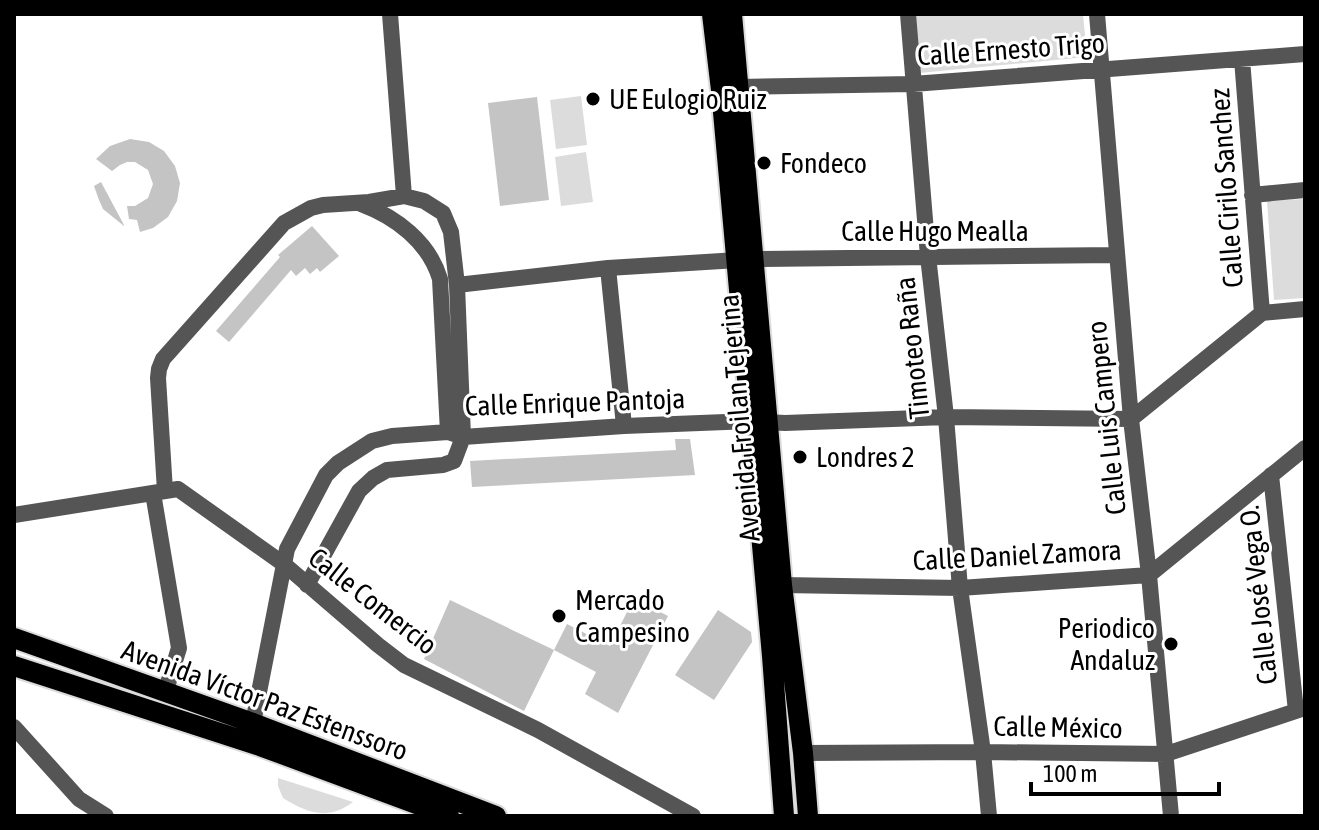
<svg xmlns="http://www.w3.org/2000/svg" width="1319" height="830" font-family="'Asap Condensed',sans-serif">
	<rect width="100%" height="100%" fill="#fff"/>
	<path fill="#dcdcdc" d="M914 14H1083L1087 57 919 73Z
		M581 96 587 145 556 149 550 100Z
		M586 152 593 202 561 206 555 157Z
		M1305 199V298L1274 300 1267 201Z
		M278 778 353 802C328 821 307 813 283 798L278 786Z"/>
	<path fill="#c4c4c4" d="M537 97 549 200 500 206 488 103Z
		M130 139 149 142 164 151 175 166 180 183 177 201 168 217 153 228 140 232 137 220 129 219 127 206H135L148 198 153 184 148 170 135 162H127L120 165 112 171 96 159 110 146Z
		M101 182 124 225V226L103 209 99 200 94 186Z
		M312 226 339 256 320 272 317 268 310 274 305 268 296 276 291 270 229 342 216 331 280 257 278 255Z
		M675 439H690L695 475 472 487 470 461 676 450Z
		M634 598 668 616 618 713 585 694 596 672 554 650 567 624 610 646Z
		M450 600 554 650 524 711 424 659Z
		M718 610 751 632 752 642 714 700 675 675Z"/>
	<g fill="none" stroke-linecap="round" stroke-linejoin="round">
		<defs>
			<path id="major" d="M712 14 721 90 772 656 784 816
				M732 14 782 585 803 753 808 816
				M14 638 253 723 496 816
				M14 666 260 746 449 816"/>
		</defs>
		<use href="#major" stroke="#dbdbdb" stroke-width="24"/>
		<path stroke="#555" stroke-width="16" d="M390 14 404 196
			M908 14 928 256 946 417 960 588 983 752 989 816
			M1097 14 1131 419 1149 575 1171 816
			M1242 59 1262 313
			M728 88 739 87 913 84 1305 54
			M1252 195 1305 190
			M361 204C396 217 429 242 440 279L448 432
			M608 268 624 426
			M457 285 608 268 754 259 1117 255
			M1131 419 1262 313 1305 309
			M1271 475 1296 711
			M165 491 158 378 159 369 163 359 284 223 311 208 323 205 369 202 404 196 424 201 443 213 451 232 457 285 463 437 454 461 443 465 387 470 373 478 359 491 307 585
			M153 493 179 648 165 693
			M14 515 178 489 285 565 378 645 404 665 538 730 693 816
			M782 585 960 588 1149 575 1305 448
			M253 723 287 549 326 475 338 463 372 441 392 436 448 432 463 437 624 426 751 421 785 423 946 417 1131 419
			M14 727 79 799 106 816
			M803 753 983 752 1166 754 1305 708"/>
		<use href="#major" stroke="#000" stroke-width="20"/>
	</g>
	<g fill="#000" stroke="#fff" stroke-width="3">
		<circle cx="593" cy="99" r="8"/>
		<circle cx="764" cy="163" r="8"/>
		<circle cx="800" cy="457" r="8"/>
		<circle cx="559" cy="616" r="8"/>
		<circle cx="1171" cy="644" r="8"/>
	</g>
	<g text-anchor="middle" stroke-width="6" stroke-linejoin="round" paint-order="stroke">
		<g font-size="28" fill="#000" stroke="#fff">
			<text transform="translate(1011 49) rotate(-4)" y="10">Calle Ernesto Trigo</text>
			<text transform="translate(1226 188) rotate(-94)" y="10">Calle Cirilo Sanchez</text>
			<text x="935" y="241">Calle Hugo Mealla</text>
			<text transform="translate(912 348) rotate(-96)" y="10">Timoteo Raña</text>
			<text transform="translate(575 402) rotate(-2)" y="10">Calle Enrique Pantoja</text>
			<text transform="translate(739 418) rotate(-95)" y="10">Avenida Froilan Tejerina</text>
			<text transform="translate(1106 418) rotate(-96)" y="10">Calle Luis Campero</text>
			<text transform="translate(1017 555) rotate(-3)" y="10">Calle Daniel Zamora</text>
			<text transform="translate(1258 595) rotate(-96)" y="10">Calle José Vega O.</text>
			<text transform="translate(373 601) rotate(38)" y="10">Calle Comercio</text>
			<text transform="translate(265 700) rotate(20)" y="10">Avenida Víctor Paz Estenssoro</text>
			<text transform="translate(1058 727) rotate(1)" y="10">Calle México</text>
		</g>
		<g font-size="28" fill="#000" stroke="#fff" text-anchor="start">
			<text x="609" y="109">UE Eulogio Ruiz</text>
			<text x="780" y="173">Fondeco</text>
			<text x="816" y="467">Londres 2</text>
			<text x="575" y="610">Mercado<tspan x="575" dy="32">Campesino</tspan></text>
			<text x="1155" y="638" text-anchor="end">Periodico<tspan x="1155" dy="32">Andaluz</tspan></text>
		</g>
	</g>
	<rect width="1319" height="830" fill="none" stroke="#000000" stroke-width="32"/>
	<path d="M1031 782v12h188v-12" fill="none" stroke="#000000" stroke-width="4"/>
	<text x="1043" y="782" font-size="24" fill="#000000" stroke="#ffffff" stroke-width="6" paint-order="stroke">100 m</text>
</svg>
